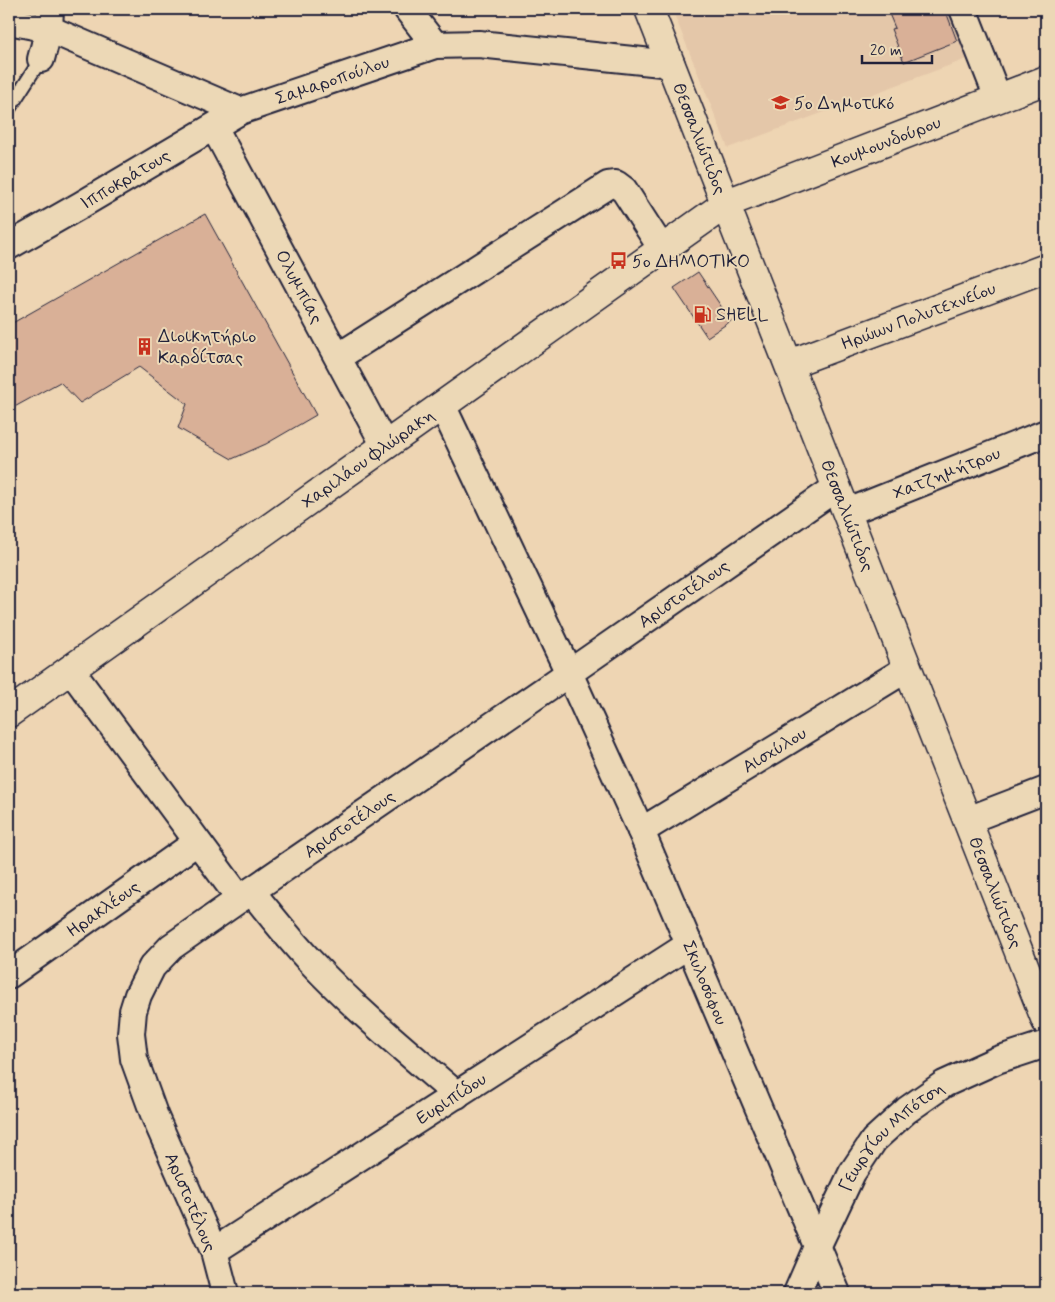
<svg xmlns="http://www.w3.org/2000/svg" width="1055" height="1302" font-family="Mynerve,sans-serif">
	<rect width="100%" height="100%" fill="#eed5b3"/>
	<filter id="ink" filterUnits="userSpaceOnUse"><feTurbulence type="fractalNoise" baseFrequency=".02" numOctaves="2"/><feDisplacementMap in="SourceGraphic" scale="10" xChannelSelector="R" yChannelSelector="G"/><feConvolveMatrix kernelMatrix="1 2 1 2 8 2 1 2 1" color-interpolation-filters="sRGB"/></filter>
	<g filter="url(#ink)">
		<path fill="#e4c7a9" d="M672 9H953L972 57 728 148Z"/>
		<path fill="#d9b097" stroke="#22223b" d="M887 9H945L957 41 904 62 891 29 895 28Z
			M205 214 316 415 266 444 232 459 178 428 187 404 139 367 80 403 60 382 9 410V325Z
			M698 272 731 321 707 337 674 288Z"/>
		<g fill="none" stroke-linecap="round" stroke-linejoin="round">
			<defs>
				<path id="lane" d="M9 109 41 59"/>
				<g id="street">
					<path d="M407 9 435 45"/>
					<path d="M963 9 998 98"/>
					<path d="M9 21 49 29 240 111"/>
					<path d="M41 59 49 29 50 9"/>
					<path id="s1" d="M214 127 385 446"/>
					<path id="s2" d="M9 246 81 205 240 111 435 45 479 44 671 64"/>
					<path d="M338 357 608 185 616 184 624 190 662 249"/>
					<path id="s3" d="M442 405 569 673 641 831 837 1293"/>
					<path id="s4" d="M848 512 1046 433"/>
					<path d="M70 669 240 899"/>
					<path d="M968 820 1046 790"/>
					<path id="s5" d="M641 831 908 668"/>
					<path d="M251 891C270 914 289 939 310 961 355 1009 406 1051 457 1095"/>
					<path id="s6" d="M9 975 197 842"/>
					<path id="s7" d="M214 1251 690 944"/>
					<path id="s8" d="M225 1293 214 1251 155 1117 134 1059 131 1034 133 1011 138 995 152 967 171 947 251 891 569 673 837 487"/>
					<path id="s9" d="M797 1293 817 1247 852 1173 874 1140 907 1110 944 1084 997 1060 1046 1044"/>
				</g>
				<g id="secondary">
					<path id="s10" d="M649 9 1046 1021"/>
					<path id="s11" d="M789 364 1046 268"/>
					<path id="s12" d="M9 713 727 203 1046 80"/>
				</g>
			</defs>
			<use href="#lane" stroke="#22223b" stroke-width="16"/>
			<use href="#street" stroke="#22223b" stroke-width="30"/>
			<use href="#secondary" stroke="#22223b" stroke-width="31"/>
			<use href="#lane" stroke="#ecd8b6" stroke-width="12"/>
			<use href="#street" stroke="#ecd8b6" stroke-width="26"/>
			<use href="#secondary" stroke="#ecd8b6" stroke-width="28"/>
		</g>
	</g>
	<defs>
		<symbol id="school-bare" viewBox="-9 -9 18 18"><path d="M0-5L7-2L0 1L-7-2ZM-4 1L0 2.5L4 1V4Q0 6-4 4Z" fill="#c8321e" stroke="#ecd8b6" stroke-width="2.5" paint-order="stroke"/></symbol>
		<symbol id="bus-bare" viewBox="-9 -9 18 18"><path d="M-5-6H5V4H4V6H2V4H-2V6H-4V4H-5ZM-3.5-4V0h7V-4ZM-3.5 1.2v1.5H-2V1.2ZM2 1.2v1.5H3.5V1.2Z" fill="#c8321e" stroke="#ecd8b6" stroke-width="2.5" paint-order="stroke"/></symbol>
		<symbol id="fuel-bare" viewBox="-9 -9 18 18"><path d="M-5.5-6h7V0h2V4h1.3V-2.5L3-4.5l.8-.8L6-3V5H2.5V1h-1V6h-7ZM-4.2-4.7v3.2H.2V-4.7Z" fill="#c8321e" stroke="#ecd8b6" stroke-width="2.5" paint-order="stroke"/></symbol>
		<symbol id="building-bare" viewBox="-9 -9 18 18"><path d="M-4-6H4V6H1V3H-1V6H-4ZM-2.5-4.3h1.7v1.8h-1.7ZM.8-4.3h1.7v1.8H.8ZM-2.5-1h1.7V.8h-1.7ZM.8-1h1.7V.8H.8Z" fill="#c8321e" stroke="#ecd8b6" stroke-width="2.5" paint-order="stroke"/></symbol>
	</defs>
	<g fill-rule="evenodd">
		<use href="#school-bare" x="768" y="90" width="25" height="25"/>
		<use href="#bus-bare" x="606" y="248" width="25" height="25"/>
		<use href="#fuel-bare" x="690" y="302" width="25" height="25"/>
		<use href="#building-bare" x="132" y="334" width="25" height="25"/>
	</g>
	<g text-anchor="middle" stroke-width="4" stroke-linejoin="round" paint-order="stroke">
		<g font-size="18" fill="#22223b" stroke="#ecd8b6">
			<text dy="6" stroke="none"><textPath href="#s2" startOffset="365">Σαμαροπούλου</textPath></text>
			<text dy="6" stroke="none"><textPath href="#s10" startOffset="139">Θεσσαλιώτιδος</textPath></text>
			<text dy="6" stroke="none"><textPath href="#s12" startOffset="1051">Κουμουνδούρου</textPath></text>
			<text dy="6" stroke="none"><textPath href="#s2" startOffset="134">Ιπποκράτους</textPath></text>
			<text dy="6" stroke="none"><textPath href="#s1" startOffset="181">Ολυμπίας</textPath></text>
			<text dy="6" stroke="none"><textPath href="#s11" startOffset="138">Ηρώων Πολυτεχνείου</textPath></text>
			<text dy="6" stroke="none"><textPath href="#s12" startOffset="440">Χαριλάου Φλώρακη</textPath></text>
			<text dy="6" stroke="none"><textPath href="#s4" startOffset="106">Χατζημήτρου</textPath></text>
			<text dy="6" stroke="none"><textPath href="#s10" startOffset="544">Θεσσαλιώτιδος</textPath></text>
			<text dy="6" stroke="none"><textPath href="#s8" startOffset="998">Αριστοτέλους</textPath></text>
			<text dy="6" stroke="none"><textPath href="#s5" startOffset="156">Αισχύλου</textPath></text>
			<text dy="6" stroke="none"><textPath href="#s8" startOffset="592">Αριστοτέλους</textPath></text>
			<text dy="6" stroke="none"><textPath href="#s10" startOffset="949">Θεσσαλιώτιδος</textPath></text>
			<text dy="6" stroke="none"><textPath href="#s6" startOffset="115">Ηρακλέους</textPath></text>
			<text dy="6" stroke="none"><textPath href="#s3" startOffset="635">Σκυλοσόφου</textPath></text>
			<text dy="6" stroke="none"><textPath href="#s7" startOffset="282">Ευριπίδου</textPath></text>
			<text dy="6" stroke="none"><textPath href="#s9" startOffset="186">Γεωργίου Μπότση</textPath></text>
			<text transform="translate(191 1202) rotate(67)" y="6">Αριστοτέλους</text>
		</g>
		<g font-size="18" fill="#22223b" stroke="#ecd8b6" text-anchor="start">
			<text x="794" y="109">5ο Δημοτικό</text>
			<text x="632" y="267">5ο ΔΗΜΟΤΙΚΟ</text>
			<text x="716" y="320">SHELL</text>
			<text x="158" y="342">Διοικητήριο<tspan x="158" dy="21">Καρδίτσας</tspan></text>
		</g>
	</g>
	<rect width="1055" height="1302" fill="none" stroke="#ecd8b6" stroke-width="30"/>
	<rect x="15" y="15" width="1025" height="1272" fill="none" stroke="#22223b" stroke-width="2" filter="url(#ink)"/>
	<path d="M862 55v8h70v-8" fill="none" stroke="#22223b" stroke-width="2.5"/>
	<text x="870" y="55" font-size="15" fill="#22223b" stroke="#ecd8b6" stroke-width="4" paint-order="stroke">20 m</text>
</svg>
